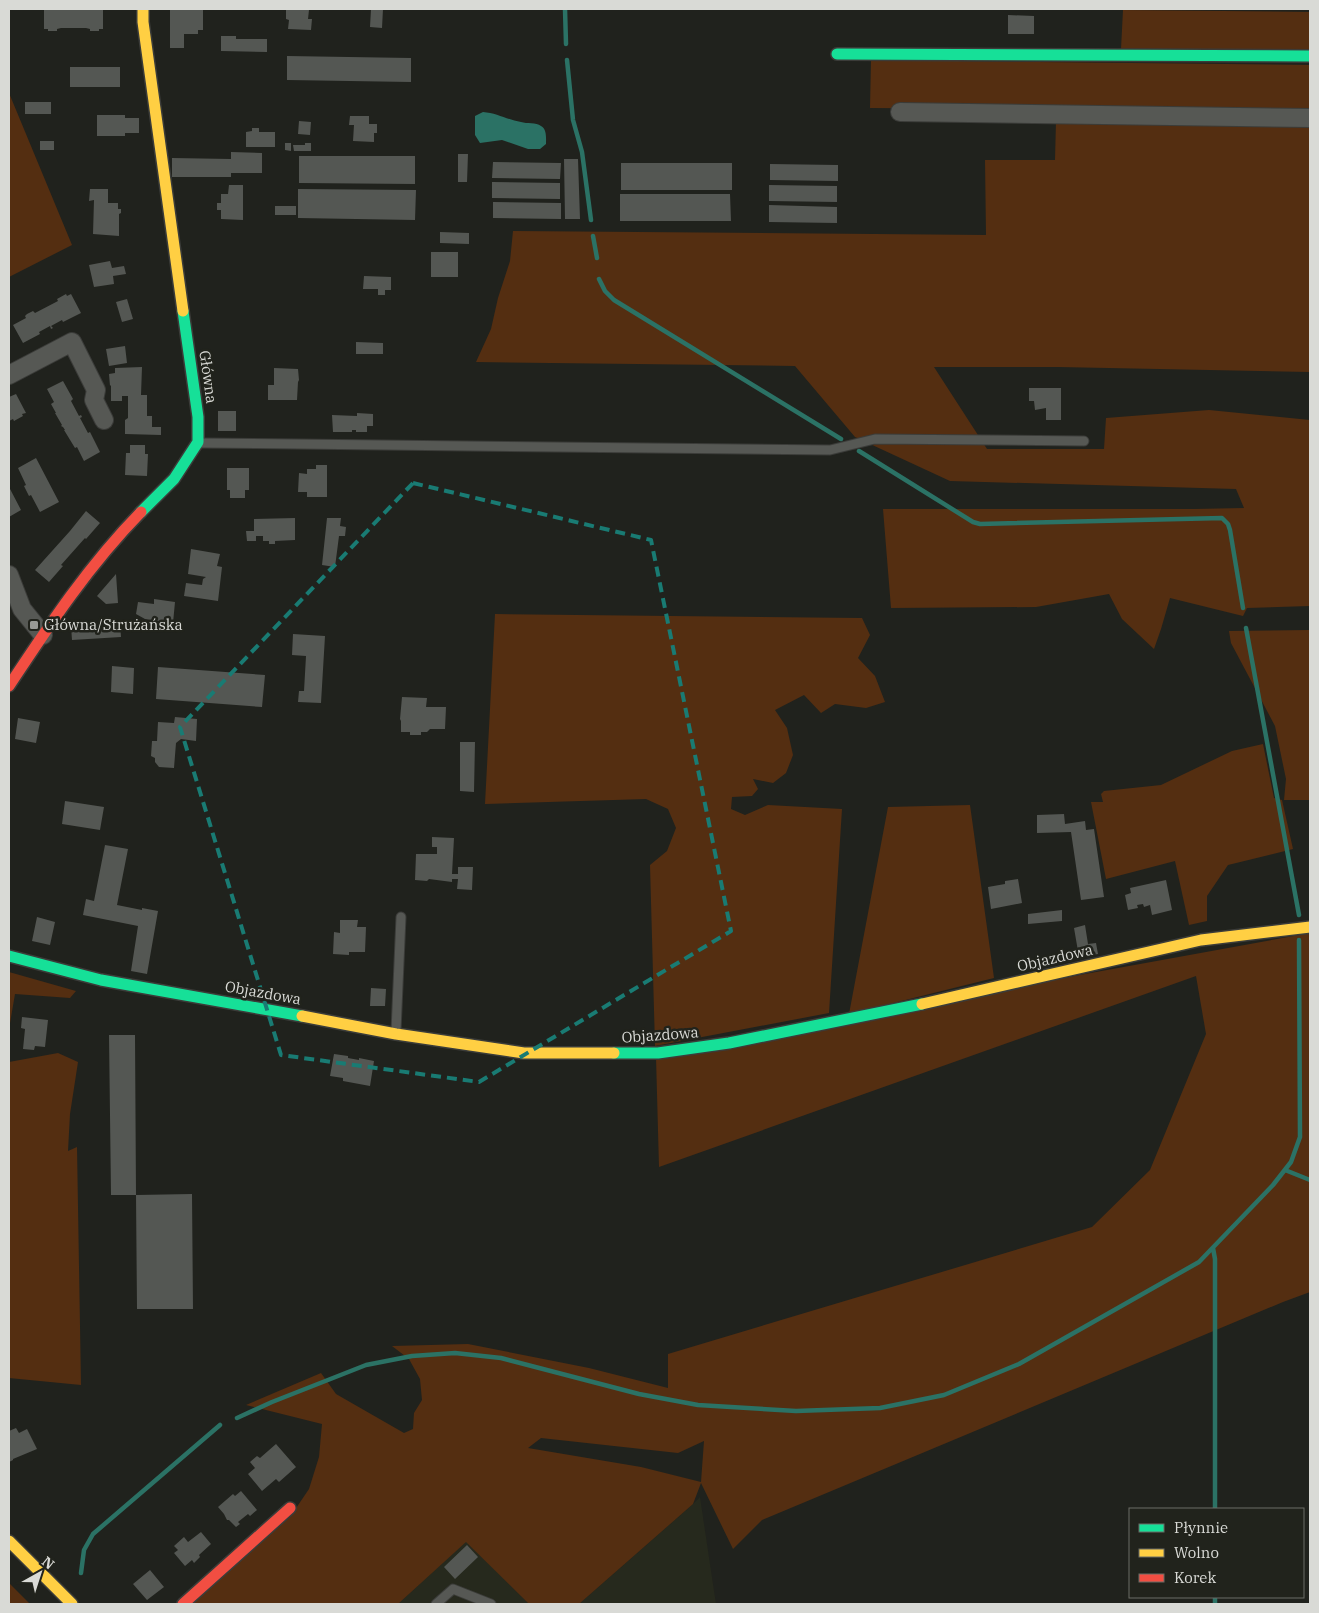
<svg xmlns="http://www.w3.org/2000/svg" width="1319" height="1613" font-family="'IBM Plex Serif',serif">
	<rect width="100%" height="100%" fill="#20221d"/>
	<path fill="#26291d" d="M700 1497 716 1604H579L693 1504Z
		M466 1541 529 1604H398Z"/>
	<path fill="#542e11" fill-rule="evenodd" d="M1123 10 1310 12V50L1121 49Z
		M871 60 1310 65V111L870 108Z
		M9 93 72 245 9 277Z
		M1056 121 1310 123V372L1058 367H934L987 449H1104L1106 418 1209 410 1310 420V606L1247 608 1243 616 1170 598 1161 629 1154 649 1122 619 1109 594 1036 607 891 608 883 509H1194L1244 508 1236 489 950 481 855 437 795 366 476 362 491 329 498 298 510 261 513 231 986 235 985 160H1055Z
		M495 614 862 618 870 635 858 658 875 676 885 702 866 708 835 704 821 713 804 695 775 710 787 728 793 755 786 773 773 783 753 779 758 789 752 796 732 797 731 809 745 815 768 805 842 809 829 1013 655 1046 650 865 667 851 676 828 668 809 646 799 485 804Z
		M1310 630V800H1284L1286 779 1275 726 1231 643 1229 631Z
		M1263 744 1274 798 1282 800 1293 849 1228 865 1207 896V921L1189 925 1175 861 1106 879 1091 802H1103L1101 794 1104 791 1161 785 1232 751Z
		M970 805 994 978 849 1014 888 807Z
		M1310 933V1292L1283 1302 762 1520 733 1549 701 1483 693 1504 579 1604H529L466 1542 398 1604H190L290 1517 309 1489 319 1457 322 1424 246 1405 321 1373 336 1394 404 1433 413 1429 414 1413 422 1400 420 1379 409 1359 392 1346 468 1344 589 1368 668 1388V1354L1092 1227 1150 1170 1206 1034 1196 976 659 1167 656 1057 1085 974ZM541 1438 678 1453 704 1441 701 1482 641 1467 528 1448Z
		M9 972 76 991 70 998 15 994 9 1029Z
		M58 1053 78 1062 70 1114 68 1151 77 1147 81 1385 9 1378V1062Z
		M9 1583 30 1604H9Z"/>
	<path fill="#2b7265" d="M483 112C497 113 508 120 521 122 527 124 536 122 541 126 547 129 546 138 546 144L540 149H528L502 140 480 143 475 135V116Z"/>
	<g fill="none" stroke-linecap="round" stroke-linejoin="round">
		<path stroke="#2b7265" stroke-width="4.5" d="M565 9 566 44
			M567 60 573 120 582 152 591 220
			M593 236 597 258
			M599 279 605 291 614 300 841 439
			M859 451 973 522 980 524 1222 518 1228 524 1230 530 1243 608
			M1246 628 1299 915
			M1285 1170 1310 1180
			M1213 1248 1215 1259V1509
			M237 1418 272 1402 366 1365 412 1356 455 1353 501 1358 639 1394 698 1405 796 1411 880 1408 944 1395 1019 1364 1199 1262 1273 1185 1291 1162 1300 1137 1299 940
			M81 1573 84 1550 93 1534 220 1425
			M1215 1597V1604"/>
	</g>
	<path fill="#545753" d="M44 9H103V29H99V31H90V29L86 28H61L57 29V31H48V29H44Z
		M170 9H203V30H198V34H184V48H170Z
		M286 9 309 10 308 19H312L311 30 288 29 289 20 286 19Z
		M371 9H383L382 28 370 27Z
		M1008 15 1034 16V34H1008Z
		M221 36H236V39H267V52L221 51Z
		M287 56 411 58V82L287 80Z
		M70 67H120V87H70Z
		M25 102H51V114H25Z
		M97 115H125V118H139V133H125V136H97Z
		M350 116H369V124H377V133H374V142L353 141 354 125H349Z
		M299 121 311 122 310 135 298 134Z
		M252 128H259V132H275V147H246V132L252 131Z
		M40 141H54V150H40Z
		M285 143H291V151L285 150Z
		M305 143H311V151H294L293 145H305Z
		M231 152 262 153V173H231V177H172V158L231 159Z
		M458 154H468L467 182H458Z
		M299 156H415V184L299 183Z
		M564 159H578L580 219H565Z
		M493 162 561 163 560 179 492 178Z
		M621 163H732V190H621Z
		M770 164 838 165V181L770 180Z
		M492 182 560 183V199L492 198Z
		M229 185H243V220L221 219V210H217V203H221V194H228Z
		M769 185 837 186V202L769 201Z
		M90 189H108V203H118V209H121V213L119 214V236L93 234 94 200 89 201Z
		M298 189 416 190 415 220 298 218Z
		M620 194H730L731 221H620Z
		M493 202 561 203V219L493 218Z
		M769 205 837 207V223L769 222Z
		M275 206H296V215H275Z
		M440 232 469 233V244L440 243Z
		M431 252H458V277H431Z
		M110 261 112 268 124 266 126 274 113 276 114 284 94 287 89 265Z
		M364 276 391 277V290H385V295H378V289H363Z
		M66 294 67 296 71 294 81 313 63 322 62 320 51 326 53 328 51 329 50 326 39 332 40 334 23 343 13 325 26 318 25 316 27 314 33 311 35 313 58 301 57 299Z
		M127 299 133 319 122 322 116 302Z
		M356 342 383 343V354H356Z
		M125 346 127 363 109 366 106 349Z
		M142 367 141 395H147V416H152V427H161V435L125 434V420L128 418V396H122V401H111V385L110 386 109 374 115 373V368Z
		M274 368 298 369 299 380 298 382 297 400H268V385H274Z
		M63 381 73 399 71 401 79 416 81 415 82 417 80 418 88 433 90 432 100 452 84 461 77 447 75 448 64 430H65L63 427 61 426 62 425 55 413H56L51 404 54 402 47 389Z
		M1029 388H1061V420H1046V408L1035 410 1034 401H1029Z
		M16 394 26 413 22 414 23 416 14 421 13 419 9 421V397Z
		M218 411H236V431H218Z
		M357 413 373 414V426H367V432H356V430H352V432H333L332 415 357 416Z
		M130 445H145V454H148L147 476 125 475 126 453H130Z
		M36 458 59 502 40 512 31 495 29 496 24 486 26 485 18 468Z
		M316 465H327V497H307V492H298L299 473 307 474V469H316Z
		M227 468H249V490H245V498H230V490H227Z
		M9 487 21 510 9 517Z
		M86 511 100 523 86 539 85 538 61 565 63 566 49 582 35 570 70 531Z
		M295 518V540L275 541V544H269V541H263V536H256V541H247L246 531H254V519Z
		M327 518H341L340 526 346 527 345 536H339L335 567 322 565Z
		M191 549 220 554 217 566 222 567 218 601 184 596 186 583 202 585 203 579 206 577 188 574Z
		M116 574 118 603 106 604 97 596Z
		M154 599 175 602 173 623 145 619 136 614 138 602 154 604Z
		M120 622 121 637 72 640 71 626Z
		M293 634 325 636 321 703 298 702 299 691H304L306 656 292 655Z
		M112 666 134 668 133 694 111 692Z
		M158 667 265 675 262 707 156 699Z
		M402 697 427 698 426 707H446L445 729H430L427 732H421V735H410V732H401V721L400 719Z
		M175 717 197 719 196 741 181 739 176 743 174 768 159 767 155 762V758L151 756 152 741H157L158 722 174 723Z
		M18 718 40 722 36 743 15 739Z
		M460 742H475L474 792 460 791Z
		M65 801 104 807 100 830 62 824Z
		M1064 814 1065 824 1085 821 1086 830 1094 829 1104 897 1081 900 1071 832 1037 833V815Z
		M432 837 454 838 452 874H458V867H473L472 890 457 889 458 879H452V882L429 879 427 881 415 880 416 854H437V847H432Z
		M105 845 128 849 117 905 142 910V908L158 911 147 974 131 971 138 926 83 915 86 899 94 901Z
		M1018 879 1022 903 991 909 988 887 1005 884V881Z
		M1166 880 1172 910 1152 915 1150 905 1144 907 1143 904 1137 905 1138 908 1128 910 1125 895 1131 893 1130 888Z
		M1062 910V921L1028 924V914Z
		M37 917 55 922 50 945 32 941Z
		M340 920H358L357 927H366L365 952H349V955L333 954 334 932 340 933Z
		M1085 925 1088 944 1096 943 1098 954 1079 957 1074 928Z
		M371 988 386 989 385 1006H370Z
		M22 1017 48 1020 45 1047 35 1046 34 1050 23 1049 25 1029 21 1028Z
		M109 1035H135L136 1195 192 1194 193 1309H137L136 1195H111Z
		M334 1054 348 1056V1058L359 1060V1058L374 1061 370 1086 343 1081V1078L330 1076Z
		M16 1428 19 1433 27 1429 37 1449 13 1459V1460L9 1462V1431Z
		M276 1444 296 1467 279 1482 276 1479 262 1491 248 1474 255 1468 250 1462 257 1456 260 1458Z
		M241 1491 257 1510 250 1516 248 1514 238 1522 240 1524 236 1527 229 1520H227L224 1514 218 1507 233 1494 235 1496Z
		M201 1532 211 1544 199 1555 200 1557 194 1563 192 1560 185 1566 174 1553 178 1550 174 1546 184 1537 188 1542Z
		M467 1545 478 1557 455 1579 444 1567Z
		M150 1570 164 1587 147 1600 133 1584Z"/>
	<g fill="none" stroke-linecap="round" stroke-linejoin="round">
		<defs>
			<path id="lane" d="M200 443 830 450 875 439 1084 441
				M396 1031 401 917
				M436 1604 453 1589 491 1604"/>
			<path id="street" d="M900 112 1310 118
				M9 375 72 342 96 390 94 400 104 420
				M9 575 22 609 43 635"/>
			<path id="fast" d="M837 54 1310 56
				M141 512 174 479 198 442V417L183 311
				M9 956 101 980 302 1016
				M614 1053H658L729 1043 922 1004"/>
			<path id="slow" d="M143 9V22L183 311
				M922 1004 1201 940 1310 927
				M302 1016 396 1034 524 1053H614
				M9 1541 72 1604"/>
			<path id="jam" d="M9 686C50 624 89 565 141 512
				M183 1604 290 1508"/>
		</defs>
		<use href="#lane" stroke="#3b3c39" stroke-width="11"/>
		<use href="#street" stroke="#3b3c39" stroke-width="20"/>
		<use href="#fast" stroke="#3b3c39" stroke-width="14"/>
		<use href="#slow" stroke="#3b3c39" stroke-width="14"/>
		<use href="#jam" stroke="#3b3c39" stroke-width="14"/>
		<use href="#lane" stroke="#565854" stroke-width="9"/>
		<use href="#street" stroke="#565854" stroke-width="18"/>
		<use href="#fast" stroke="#16e098" stroke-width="11"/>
		<use href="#slow" stroke="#ffcf43" stroke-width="11"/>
		<use href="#jam" stroke="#f24e42" stroke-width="11"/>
	</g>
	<path fill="none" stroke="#197b73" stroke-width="4" stroke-dasharray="10 6" stroke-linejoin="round" d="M413 483 651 540 731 931 479 1082 281 1055 180 727Z"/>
	<rect fill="#989a95" stroke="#21231c" stroke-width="2" x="29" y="620" width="10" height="10" rx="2.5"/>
	<g text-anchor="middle" stroke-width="5" stroke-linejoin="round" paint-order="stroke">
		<g font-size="15" fill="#d9dad6" stroke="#21231c">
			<text transform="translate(208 377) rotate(82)" y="5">Główna</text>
			<text transform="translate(1055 958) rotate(-13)" y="5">Objazdowa</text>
			<text transform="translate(263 993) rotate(10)" y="5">Objazdowa</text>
			<text transform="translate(660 1035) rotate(-4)" y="5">Objazdowa</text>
		</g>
		<g font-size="15" fill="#d9dad6" stroke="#21231c" text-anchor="start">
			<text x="44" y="630">Główna/Strużańska</text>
		</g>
	</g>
	<rect width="1319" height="1613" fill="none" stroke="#d9dad6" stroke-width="20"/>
	<rect x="1129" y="1508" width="175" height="90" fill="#21231c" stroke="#6b6c66"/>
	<rect x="1139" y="1524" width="25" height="8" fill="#16e098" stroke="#6b6c66"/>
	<text x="1174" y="1533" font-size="15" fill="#d9dad6">Płynnie</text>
	<rect x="1139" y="1549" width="25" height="8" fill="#ffcf43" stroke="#6b6c66"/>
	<text x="1174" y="1558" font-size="15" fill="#d9dad6">Wolno</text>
	<rect x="1139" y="1574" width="25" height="8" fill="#f24e42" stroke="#6b6c66"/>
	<text x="1174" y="1583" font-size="15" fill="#d9dad6">Korek</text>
	<g transform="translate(40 1573) rotate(39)" stroke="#21231c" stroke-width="4" paint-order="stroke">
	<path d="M0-4L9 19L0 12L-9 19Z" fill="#d9dad6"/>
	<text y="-8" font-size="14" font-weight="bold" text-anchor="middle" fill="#d9dad6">N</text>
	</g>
</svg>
